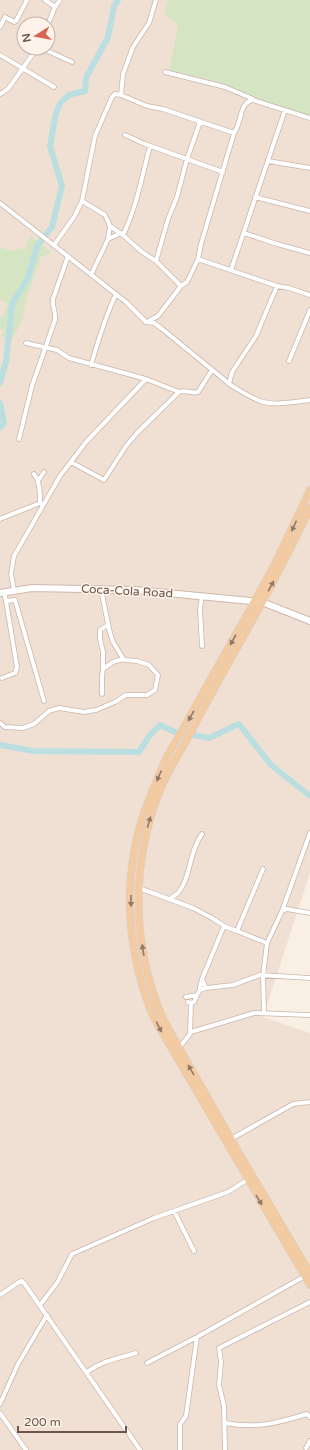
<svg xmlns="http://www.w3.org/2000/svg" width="310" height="1450" font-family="'Varela Round',sans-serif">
	<rect width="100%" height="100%" fill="#f9efe4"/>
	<path fill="#f0e0d3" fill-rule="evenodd" d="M0 0H310V873L263 1017 310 1033V1450H0ZM24 24H48V48H24Z"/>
	<path fill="#d5e5c4" d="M168 0H310V117L253 100 208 79 169 73 178 24 164 14Z
		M31 236 52 253 41 257 27 297 21 323 10 343 1 335 5 329 0 330V318L2 317 8 304 0 300V247L12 251 18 248 25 250 27 243Z"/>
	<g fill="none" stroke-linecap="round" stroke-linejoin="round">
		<path stroke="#bbdfe1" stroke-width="6" d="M0 383 6 361 12 304 28 278 37 246 52 227 62 186 50 146 56 113 61 102 69 95 85 91 86 78 108 37 114 6 118 0
			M0 403 4 423 0 428
			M0 745 33 751 139 752 150 735 160 725 175 732 209 738 239 724 271 765 310 796"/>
		<defs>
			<path id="street" d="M45 0 55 7
				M48 24 55 7 60 0
				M0 27 5 17 14 22 16 21 27 0
				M41 48 72 62
				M0 55 54 87
				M165 72 225 87 253 99
				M0 94 8 89 37 48
				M121 95 123 74 133 47 149 23 156 0
				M125 135 145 144 223 172
				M268 161 310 168
				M255 197 310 211
				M82 201 105 215 110 226 123 235 142 252 156 261 181 286
				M0 203 126 302 146 322 154 323 161 328 232 386C241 391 250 397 260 401 275 406 294 402 310 400
				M244 233 277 244 310 253
				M123 235C137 206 142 176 150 146
				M108 239 110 226
				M54 245 74 217 82 201 95 136 112 97 115 94 121 95 147 106 163 109 234 133
				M198 259 277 286 289 288 310 295
				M156 261 168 219 177 197 187 159 200 122
				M231 270 285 110
				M91 275 108 239 121 233
				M147 322 158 316 181 286 187 282 198 259 201 244 234 133C242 123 239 102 253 100L310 118
				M26 343 57 350 69 358 146 379 179 392
				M289 361 310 310
				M91 365C98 341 105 317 116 294
				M229 384 232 372 256 336 277 286
				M19 439 32 386 55 320C56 312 52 307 53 299L68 256
				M71 462 104 480 126 446 137 433 179 392C186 389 191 394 198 392L212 370
				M34 474C40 482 40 493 40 503L42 504
				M38 481 44 472
				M0 519 40 503
				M14 590 11 574 14 556 60 476 86 442 146 379
				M4 592 6 601 15 600 44 701
				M202 646 200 609 202 596
				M103 669V652L100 639V630L108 625
				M2 678 15 673 17 667 6 601
				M102 694V676L103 669 113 662 123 659
				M0 723 5 727 23 728 34 724 49 711 59 708 84 712 96 710 115 702 126 695H147L155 690 158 675 149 665 137 661 124 660 113 642 109 629 101 589
				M310 833 282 911 287 909 310 913
				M139 888 193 908 212 918 226 927 237 931 263 869
				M170 899C172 897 176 895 178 893 191 878 189 851 202 834
				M237 931 267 943
				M202 979 224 926
				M206 988 202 979 200 987V990L206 988 233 985 260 975 310 978
				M186 997 197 995 200 990
				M188 1002 191 1003 194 1002 197 995
				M264 1013 263 976 267 943 282 911
				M191 1032 254 1013 310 1015
				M179 1048 190 1034 191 1003
				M231 1139 293 1104 310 1102
				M174 1211 194 1251
				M0 1295 19 1282 22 1281 24 1283 140 1450
				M40 1305 57 1283 72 1254 154 1218 228 1192 247 1180
				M147 1363 197 1337 305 1276
				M87 1372C103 1360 117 1359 136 1353
				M0 1404 18 1364 47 1315
				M0 1413 26 1450
				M225 1423C257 1429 277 1423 307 1414L310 1417
				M306 1448 310 1441
				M180 1450V1424L186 1416 197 1337
				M225 1450 224 1406 219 1385 221 1362 219 1348 310 1302"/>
			<path id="secondary" d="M0 593 32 588 136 590 262 602 310 621"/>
			<path id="primary" d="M310 490 273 568 166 759C157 780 148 800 141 822 122 886 128 959 155 1020L310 1285
				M310 508C282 569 248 628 215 687 205 706 195 724 185 743 177 757 168 771 162 786 130 861 131 946 164 1021L243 1160 310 1273"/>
		</defs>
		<use href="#street" stroke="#c9b6ac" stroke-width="5.5"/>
		<use href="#secondary" stroke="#ceb7ac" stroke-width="8"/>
		<use href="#primary" stroke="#d7cfcd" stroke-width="8"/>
		<use href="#street" stroke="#fff" stroke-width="4"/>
		<use href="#secondary" stroke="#fff" stroke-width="6"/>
		<use href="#primary" stroke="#f2cba3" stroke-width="7"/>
	</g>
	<defs><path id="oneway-solid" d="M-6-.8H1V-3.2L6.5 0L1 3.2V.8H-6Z"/></defs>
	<g fill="#967866">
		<use href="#oneway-solid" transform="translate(294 526) rotate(115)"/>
		<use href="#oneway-solid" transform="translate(271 586) rotate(-61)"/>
		<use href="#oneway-solid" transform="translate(233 640) rotate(119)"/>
		<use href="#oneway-solid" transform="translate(191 716) rotate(119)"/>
		<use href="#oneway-solid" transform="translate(159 776) rotate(114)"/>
		<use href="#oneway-solid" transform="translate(149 822) rotate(-74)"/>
		<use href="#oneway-solid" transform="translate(131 901) rotate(90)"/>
		<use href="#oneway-solid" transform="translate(143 950) rotate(-99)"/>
		<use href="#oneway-solid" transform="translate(159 1027) rotate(62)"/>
		<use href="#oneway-solid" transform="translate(191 1070) rotate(-120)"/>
		<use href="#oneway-solid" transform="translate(259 1200) rotate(59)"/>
	</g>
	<g text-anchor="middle" stroke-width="3" stroke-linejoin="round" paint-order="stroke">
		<g font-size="12" fill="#6f554c" stroke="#fdf3ea">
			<text transform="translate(127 591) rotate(3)" y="4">Coca-Cola Road</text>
		</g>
	</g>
	<g transform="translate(36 36) rotate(259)"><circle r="19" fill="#fdf3ea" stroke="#c4b4ab"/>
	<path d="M0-3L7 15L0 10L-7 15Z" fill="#d76455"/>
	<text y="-6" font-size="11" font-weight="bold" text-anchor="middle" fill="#6f554c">N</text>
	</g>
	<path d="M18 1426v6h108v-6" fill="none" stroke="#6f554c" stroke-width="2"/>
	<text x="24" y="1426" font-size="12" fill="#6f554c" stroke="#fdf3ea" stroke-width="3" paint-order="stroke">200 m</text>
</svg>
